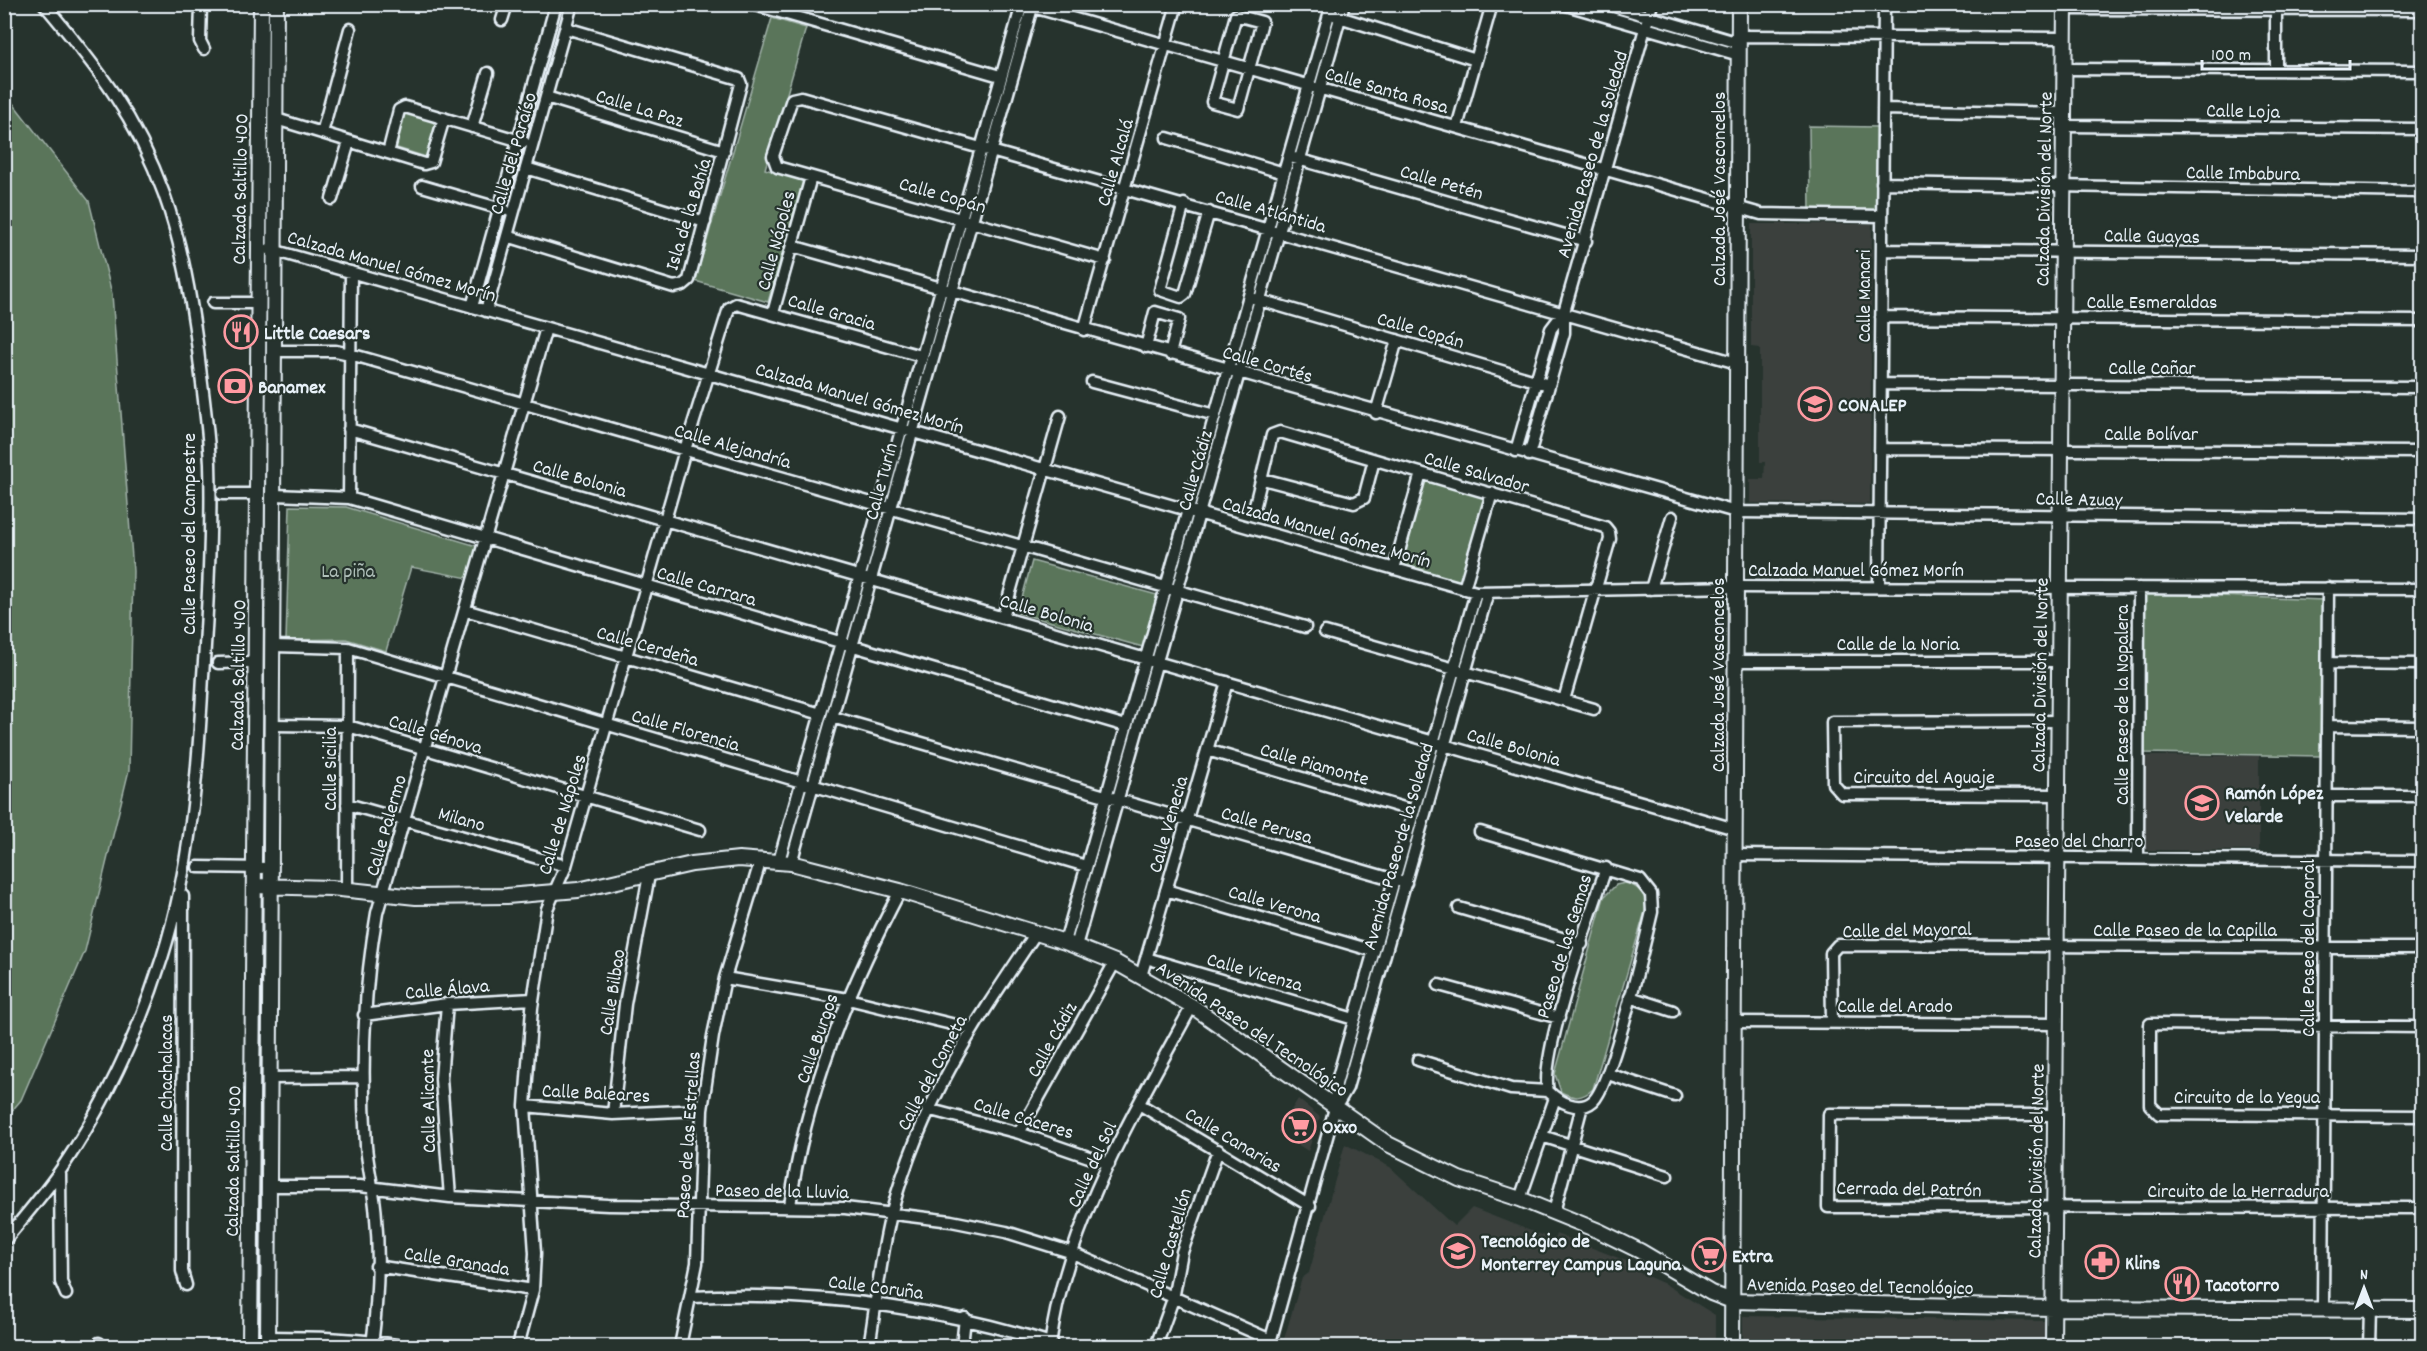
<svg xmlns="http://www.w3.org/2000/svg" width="2427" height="1351" font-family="Dekko,sans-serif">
	<rect width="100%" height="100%" fill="#26332d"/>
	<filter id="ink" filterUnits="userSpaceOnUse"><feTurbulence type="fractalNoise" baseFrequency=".0167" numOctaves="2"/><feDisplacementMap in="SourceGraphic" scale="12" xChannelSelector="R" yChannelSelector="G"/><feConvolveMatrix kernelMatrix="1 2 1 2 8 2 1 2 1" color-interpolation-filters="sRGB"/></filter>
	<g filter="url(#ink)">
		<path fill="#3a413e" d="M1751 224H1872L1870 504 1750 503V479H1764L1765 462H1760V348L1751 347Z
			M2145 756H2259V851L2145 850Z
			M1298 1099 1320 1117 1308 1151 1278 1132Z
			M1345 1144 1390 1167 1454 1226 1472 1208 1554 1240 1556 1234 1629 1262 1631 1269 1665 1284 1715 1315V1346H1282L1302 1278 1309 1273Z
			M1743 1316 2046 1321V1346H1743Z"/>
		<path fill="#5a745a" stroke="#a1b2a9" stroke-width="1.5" d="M772 18 806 28 765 169 803 181 768 302 695 281Z
			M5 93 89 201 112 294 133 571 129 770 85 951 21 1100 5 1119Z
			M406 106 438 116 426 157 394 147Z
			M1809 126 1879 127 1878 213H1810Z
			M1423 476 1489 495 1463 586 1396 567Z
			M290 506 346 507 477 546 468 578 411 567 386 651 346 639 286 640Z
			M1032 561 1157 595 1143 647 1018 613Z
			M2143 593 2323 600 2320 756 2144 753Z
			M1625 883C1639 886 1646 894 1646 908L1593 1089C1582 1099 1574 1099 1561 1092L1555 1074 1604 897 1616 885Z"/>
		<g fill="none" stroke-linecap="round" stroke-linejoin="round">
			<defs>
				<path id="minor" d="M201 4 200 41 204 49
					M752 4 1000 76
					M1563 4 1739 55
					M1606 4 1739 43
					M2276 4V70
					M1026 5 1761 214 1882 216
					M2065 9 2422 10
					M1236 15 1262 22 1238 109 1212 102Z
					M1336 16 1476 60
					M502 20 507 4
					M1739 36 2065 38
					M2064 69 2422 71
					M546 97 724 151
					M1883 109 2064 113
					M276 119 424 164 431 162 444 118
					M2064 126 2422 129
					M472 127 488 73
					M1457 127 1492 4
					M322 133 350 29
					M1167 138 1284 173
					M388 153 399 110 405 107 524 142
					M1294 158 1586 241
					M526 168 705 222
					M1882 183 2422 192
					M422 186 505 210
					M332 199 349 142
					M1184 204 1160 290 1181 297 1185 294 1209 212
					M507 236 674 287 683 285 689 280 741 84 739 79 566 28
					M792 246 1736 512 2422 519
					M269 249 1476 592 1737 587 2422 589
					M1882 250 2422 255
					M1105 260 777 167 773 156 792 99 801 97 1737 363
					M1256 299 1549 385
					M213 303H257
					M472 307 556 4
					M486 311 572 4
					M773 313 811 177
					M1881 317 2422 321
					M1084 330 1177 4
					M1146 347 1155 312 1179 319 1170 354
					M275 351H336L350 354 1305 627
					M1092 382 1215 415
					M1881 384 2422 387
					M1376 413 1397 340
					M349 429 1735 829
					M1880 449 2422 452
					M1516 451 1551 329 1564 312
					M1529 455 1564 333V312L1652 4
					M1263 479 1354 503 1364 498 1374 460
					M222 494H258
					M275 495 349 498 1126 726
					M349 498 351 272
					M1254 509 1272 435 1280 432 1605 527 1609 532 1610 539 1564 700
					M1394 569 1421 473
					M1879 587 1884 4
					M1464 589 1492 493
					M1651 589 1672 517
					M465 610 821 714
					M1003 617 1060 416
					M1325 632 1594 709
					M274 646 348 648 1086 866
					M1736 661H2059
					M218 663 257 662
					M2328 663 2422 664
					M832 717 1406 883
					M273 725 348 726 700 830
					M2327 726 2422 727
					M1207 750 1414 811
					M2057 795 1842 794 1833 784 1832 722 2058 721
					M2327 796H2422
					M347 804 566 866
					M1480 832 1640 880 1651 894 1652 912C1644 945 1612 1084 1593 1101 1579 1113 1559 1102 1548 1091 1539 1055 1592 911 1606 868
					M1735 855 2422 861
					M2138 858 2139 588
					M779 861 1022 4
					M791 863 1033 4
					M198 867 271 868
					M347 890 348 648
					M1166 890 1374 951
					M183 896 182 1271 186 1285
					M1459 908 1582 944
					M1065 942 1332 4
					M1076 946 1344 4
					M1146 958 1354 1019
					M1141 976 1227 682
					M725 978 848 999 972 1029
					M1439 985 1559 1018
					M1630 997 1673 1011
					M447 1004 441 1079 450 1197
					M364 1015 447 1004 533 999
					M1734 1022 2055 1024
					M1832 1022 1831 953 1838 945 2422 948
					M2422 1027 2150 1024V1105L2159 1114 2422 1116
					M1418 1060 1511 1089 1548 1091
					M1608 1074 1675 1096
					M271 1078 363 1077
					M1139 1104 1310 1206
					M1337 1105 1347 1088 1488 592
					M525 1106 613 1114 702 1110
					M927 1109 1019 1133 1109 1164
					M613 1114 625 1004 649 875
					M2055 1115 1829 1114 1828 1207 2422 1208
					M1019 1133 1115 962
					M1542 1136 1667 1176
					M60 1171 61 1282 66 1294
					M269 1186H360L450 1197 608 1205 845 1208 951 1221 1006 1232 1070 1252 1271 1340
					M1520 1199 1555 1098
					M790 1206C805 1094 848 990 900 891
					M1554 1212 1582 1106
					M4 1241C24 1217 45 1193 62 1168 105 1104 139 1031 162 958 191 866 198 771 203 676 208 605 212 534 210 463 208 425 202 387 198 350 191 298 182 244 164 194 136 116 97 67 44 4
					M376 1266 533 1290
					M692 1297C816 1291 932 1306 1051 1343
					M2323 1309 2328 588
					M268 1337C313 1337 357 1338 402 1346
					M99 1343 101 1346
					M372 1346C377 1305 380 1260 376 1218 375 1194 368 1170 366 1146 361 1067 363 991 377 913L546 328
					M518 1346 533 1290 535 1253 525 1106 532 1008 547 909 566 866 685 450 729 308 736 304 921 356
					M680 1346 697 1263 702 1110 713 1036 725 978 761 859
					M869 1346C877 1302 880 1255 892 1211 921 1102 974 1025 1036 933
					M962 1346 965 1318
					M1050 1346C1065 1226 1135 1111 1192 1006
					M1156 1346 1173 1299 1182 1252 1218 1150
					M1269 1346 1335 1108 1336 1084 1476 592
					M2369 1346 2370 1309"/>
				<path id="major" d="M255 886 331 888 416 897 507 896 578 890 692 864 739 859 791 863 900 891 1065 942 1115 962 1192 1006 1388 1144 1459 1179 1520 1199 1599 1231 1640 1251 1711 1293 1732 1301 2053 1308 2422 1310
					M250 1346 261 4
					M268 1346 276 4
					M1732 1346 1739 4
					M2053 1346 2065 4"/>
			</defs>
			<use href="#minor" stroke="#e8f1f8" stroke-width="15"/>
			<use href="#major" stroke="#e8f1f8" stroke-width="18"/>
			<use href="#minor" stroke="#26332d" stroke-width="10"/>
			<use href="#major" stroke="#26332d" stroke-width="14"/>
		</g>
	</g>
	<defs>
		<symbol id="restaurant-ring" viewBox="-11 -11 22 22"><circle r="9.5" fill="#26332d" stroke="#ff9aa2" stroke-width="1.5"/><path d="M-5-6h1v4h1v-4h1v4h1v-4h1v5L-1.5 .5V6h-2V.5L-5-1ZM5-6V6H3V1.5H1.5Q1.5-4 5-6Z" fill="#ff9aa2"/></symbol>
		<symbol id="bank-ring" viewBox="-11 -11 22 22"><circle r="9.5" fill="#26332d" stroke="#ff9aa2" stroke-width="1.5"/><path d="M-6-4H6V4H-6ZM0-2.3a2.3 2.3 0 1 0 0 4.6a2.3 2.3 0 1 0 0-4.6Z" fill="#ff9aa2"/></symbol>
		<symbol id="school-ring" viewBox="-11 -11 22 22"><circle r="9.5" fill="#26332d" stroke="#ff9aa2" stroke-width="1.5"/><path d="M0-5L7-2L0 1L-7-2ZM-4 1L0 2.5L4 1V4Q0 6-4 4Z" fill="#ff9aa2"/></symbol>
		<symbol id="supermarket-ring" viewBox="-11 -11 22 22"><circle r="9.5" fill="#26332d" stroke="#ff9aa2" stroke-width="1.5"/><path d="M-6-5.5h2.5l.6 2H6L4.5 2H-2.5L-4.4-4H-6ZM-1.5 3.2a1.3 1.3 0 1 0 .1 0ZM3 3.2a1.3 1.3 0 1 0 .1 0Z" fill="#ff9aa2"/></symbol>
		<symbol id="university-ring" viewBox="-11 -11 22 22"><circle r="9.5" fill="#26332d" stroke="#ff9aa2" stroke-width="1.5"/><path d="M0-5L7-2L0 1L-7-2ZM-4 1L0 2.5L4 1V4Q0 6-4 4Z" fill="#ff9aa2"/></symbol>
		<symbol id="pharmacy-ring" viewBox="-11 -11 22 22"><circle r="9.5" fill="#26332d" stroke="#ff9aa2" stroke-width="1.5"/><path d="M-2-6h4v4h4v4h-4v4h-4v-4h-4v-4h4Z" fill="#ff9aa2"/></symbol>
	</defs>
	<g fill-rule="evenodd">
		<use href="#restaurant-ring" x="222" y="313" width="38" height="38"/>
		<use href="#bank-ring" x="216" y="367" width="38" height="38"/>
		<use href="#school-ring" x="1796" y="385" width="38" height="38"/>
		<use href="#school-ring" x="2183" y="784" width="38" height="38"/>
		<use href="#supermarket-ring" x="1280" y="1107" width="38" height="38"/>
		<use href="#university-ring" x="1439" y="1232" width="38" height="38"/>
		<use href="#supermarket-ring" x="1690" y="1236" width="38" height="38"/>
		<use href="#pharmacy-ring" x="2083" y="1243" width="38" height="38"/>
		<use href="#restaurant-ring" x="2163" y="1265" width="38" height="38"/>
	</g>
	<g text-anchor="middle" stroke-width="4.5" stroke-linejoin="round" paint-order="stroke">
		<g font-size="20" fill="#e8f1f8" stroke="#26332d">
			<text transform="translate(1387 89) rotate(16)" y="7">Calle Santa Rosa</text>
			<text transform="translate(640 107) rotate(17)" y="7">Calle La Paz</text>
			<text transform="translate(2243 110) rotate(1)" y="7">Calle Loja</text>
			<text transform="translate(512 153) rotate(-74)" y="7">Calle del Paraíso</text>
			<text transform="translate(1591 154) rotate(-74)" y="7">Avenida Paseo de la Soledad</text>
			<text transform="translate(1114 162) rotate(-74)" y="7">Calle Alcalá</text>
			<text transform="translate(2243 172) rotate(1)" y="7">Calle Imbabura</text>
			<text transform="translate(1442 181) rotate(16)" y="7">Calle Petén</text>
			<text transform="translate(239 189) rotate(-89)" y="7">Calzada Saltillo 400</text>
			<text transform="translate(1718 189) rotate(-90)" y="7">Calzada José Vasconcelos</text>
			<text transform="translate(2043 189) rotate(-89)" y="7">Calzada División del Norte</text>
			<text transform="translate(943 194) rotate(16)" y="7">Calle Copán</text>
			<text transform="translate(1271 210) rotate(16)" y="7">Calle Atlántida</text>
			<text transform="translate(687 214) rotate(-73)" y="7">Isla de la Bahía</text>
			<text transform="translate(2152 235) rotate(1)" y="7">Calle Guayas</text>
			<text transform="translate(775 240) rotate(-75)" y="7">Calle Nápoles</text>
			<text transform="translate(392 265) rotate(16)" y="7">Calzada Manuel Gómez Morín</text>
			<text transform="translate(1863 296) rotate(-90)" y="7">Calle Manari</text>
			<text x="2152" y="308">Calle Esmeraldas</text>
			<text transform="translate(832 311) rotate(16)" y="7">Calle Gracia</text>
			<text transform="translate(1421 329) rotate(16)" y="7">Calle Copán</text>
			<text transform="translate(1268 363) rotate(16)" y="7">Calle Cortés</text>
			<text x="2152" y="374">Calle Cañar</text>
			<text transform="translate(860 397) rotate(16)" y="7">Calzada Manuel Gómez Morín</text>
			<text x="2151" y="440">Calle Bolívar</text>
			<text transform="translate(733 445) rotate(16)" y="7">Calle Alejandría</text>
			<text transform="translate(1194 470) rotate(-74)" y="7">Calle Cádiz</text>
			<text transform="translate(1477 471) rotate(16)" y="7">Calle Salvador</text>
			<text transform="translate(580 477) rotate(16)" y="7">Calle Bolonia</text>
			<text transform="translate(880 481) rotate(-75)" y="7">Calle Turín</text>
			<text transform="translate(2079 498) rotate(1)" y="7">Calle Azuay</text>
			<text transform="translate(1327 531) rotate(16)" y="7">Calzada Manuel Gómez Morín</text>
			<text transform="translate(188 534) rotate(-90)" y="7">Calle Paseo del Campestre</text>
			<text x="1856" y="576">Calzada Manuel Gómez Morín</text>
			<text transform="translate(707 585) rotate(16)" y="7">Calle Carrara</text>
			<text transform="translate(1047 612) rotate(16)" y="7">Calle Bolonia</text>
			<text x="1898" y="650">Calle de la Noria</text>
			<text transform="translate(648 645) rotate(16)" y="7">Calle Cerdeña</text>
			<text transform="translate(237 675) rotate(-89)" y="7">Calzada Saltillo 400</text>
			<text transform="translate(1717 675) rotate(-90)" y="7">Calzada José Vasconcelos</text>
			<text transform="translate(2039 675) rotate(-89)" y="7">Calzada División del Norte</text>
			<text transform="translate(2121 705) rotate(-90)" y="7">Calle Paseo de la Nopalera</text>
			<text transform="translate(686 729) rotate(16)" y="7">Calle Florencia</text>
			<text transform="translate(436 733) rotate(17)" y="7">Calle Génova</text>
			<text transform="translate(1514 746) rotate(16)" y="7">Calle Bolonia</text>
			<text transform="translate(1315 763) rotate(16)" y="7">Calle Piamonte</text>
			<text transform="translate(329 769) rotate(-90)" y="7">Calle Sicilia</text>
			<text x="1924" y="783">Circuito del Aguaje</text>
			<text transform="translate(561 814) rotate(-73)" y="7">Calle de Nápoles</text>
			<text transform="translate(462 818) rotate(16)" y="7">Milano</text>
			<text transform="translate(1167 824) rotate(-74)" y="7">Calle Venecia</text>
			<text transform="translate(1267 824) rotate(16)" y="7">Calle Perusa</text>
			<text transform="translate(385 825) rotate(-74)" y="7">Calle Palermo</text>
			<text x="2079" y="847">Paseo del Charro</text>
			<text transform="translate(1397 846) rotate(-74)" y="7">Avenida Paseo de la Soledad</text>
			<text transform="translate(1275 903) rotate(16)" y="7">Calle Verona</text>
			<text transform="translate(1907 929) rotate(-1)" y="7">Calle del Mayoral</text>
			<text x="2185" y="936">Calle Paseo de la Capilla</text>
			<text transform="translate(1563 946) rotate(-73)" y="7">Paseo de las Gemas</text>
			<text transform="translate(2307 948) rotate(-90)" y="7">Calle Paseo del Caporal</text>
			<text transform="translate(1255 971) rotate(16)" y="7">Calle Vicenza</text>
			<text transform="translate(447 988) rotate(-5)" y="7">Calle Álava</text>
			<text transform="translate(611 992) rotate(-81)" y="7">Calle Bilbao</text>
			<text x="1895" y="1012">Calle del Arado</text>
			<text transform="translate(1253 1028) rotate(34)" y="7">Avenida Paseo del Tecnológico</text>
			<text transform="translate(816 1038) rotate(-71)" y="7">Calle Burgos</text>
			<text transform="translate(1051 1039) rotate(-61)" y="7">Calle Cádiz</text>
			<text transform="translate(931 1072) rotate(-62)" y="7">Calle del Cometa</text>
			<text transform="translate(165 1083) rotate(-90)" y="7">Calle Chachalacas</text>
			<text transform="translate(596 1092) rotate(3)" y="7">Calle Baleares</text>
			<text x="2247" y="1103">Circuito de la Yegua</text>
			<text transform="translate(427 1101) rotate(-91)" y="7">Calle Alicante</text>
			<text transform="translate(1024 1117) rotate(17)" y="7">Calle Cáceres</text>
			<text transform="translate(687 1135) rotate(-86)" y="7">Paseo de las Estrellas</text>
			<text transform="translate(1234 1139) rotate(31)" y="7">Calle Canarias</text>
			<text transform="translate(232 1161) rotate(-89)" y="7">Calzada Saltillo 400</text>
			<text transform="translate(2035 1161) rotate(-89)" y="7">Calzada División del Norte</text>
			<text transform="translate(1091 1164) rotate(-65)" y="7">Calle del Sol</text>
			<text transform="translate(1909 1188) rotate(1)" y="7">Cerrada del Patrón</text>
			<text transform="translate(782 1190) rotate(1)" y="7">Paseo de la Lluvia</text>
			<text x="2238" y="1197">Circuito de la Herradura</text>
			<text transform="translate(1169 1243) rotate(-74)" y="7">Calle Castellón</text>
			<text transform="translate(457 1260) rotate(9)" y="7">Calle Granada</text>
			<text transform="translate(1860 1285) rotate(1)" y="7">Avenida Paseo del Tecnológico</text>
			<text transform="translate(876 1286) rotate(7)" y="7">Calle Coruña</text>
		</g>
		<g font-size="20" font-weight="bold" fill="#e8f1f8" stroke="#26332d" text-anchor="start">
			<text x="264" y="339">Little Caesars</text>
			<text x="258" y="393">Banamex</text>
			<text x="1838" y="411">CONALEP</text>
			<text x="2225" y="799">Ramón López<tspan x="2225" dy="23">Velarde</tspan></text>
			<text x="1322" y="1133">Oxxo</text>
			<text x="1481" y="1247">Tecnológico de<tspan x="1481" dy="23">Monterrey Campus Laguna</tspan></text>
			<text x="1732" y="1262">Extra</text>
			<text x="2125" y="1269">Klins</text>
			<text x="2205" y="1291">Tacotorro</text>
		</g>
		<g font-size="20" fill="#afbfb9" stroke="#26332d">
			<text x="348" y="577">La piña</text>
		</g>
	</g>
	<rect width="2427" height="1351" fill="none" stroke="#26332d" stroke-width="24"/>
	<rect x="12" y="12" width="2403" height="1327" fill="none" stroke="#e8f1f8" stroke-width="2" filter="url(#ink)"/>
	<g transform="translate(2364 1288)" stroke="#26332d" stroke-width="4.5" paint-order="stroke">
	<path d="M0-4.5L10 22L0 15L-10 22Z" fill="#e8f1f8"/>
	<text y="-9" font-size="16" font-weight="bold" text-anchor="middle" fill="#e8f1f8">N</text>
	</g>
	<path d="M2202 60v9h148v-9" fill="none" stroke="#e8f1f8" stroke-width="3"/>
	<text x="2211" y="60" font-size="18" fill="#e8f1f8" stroke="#26332d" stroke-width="4.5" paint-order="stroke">100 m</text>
</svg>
